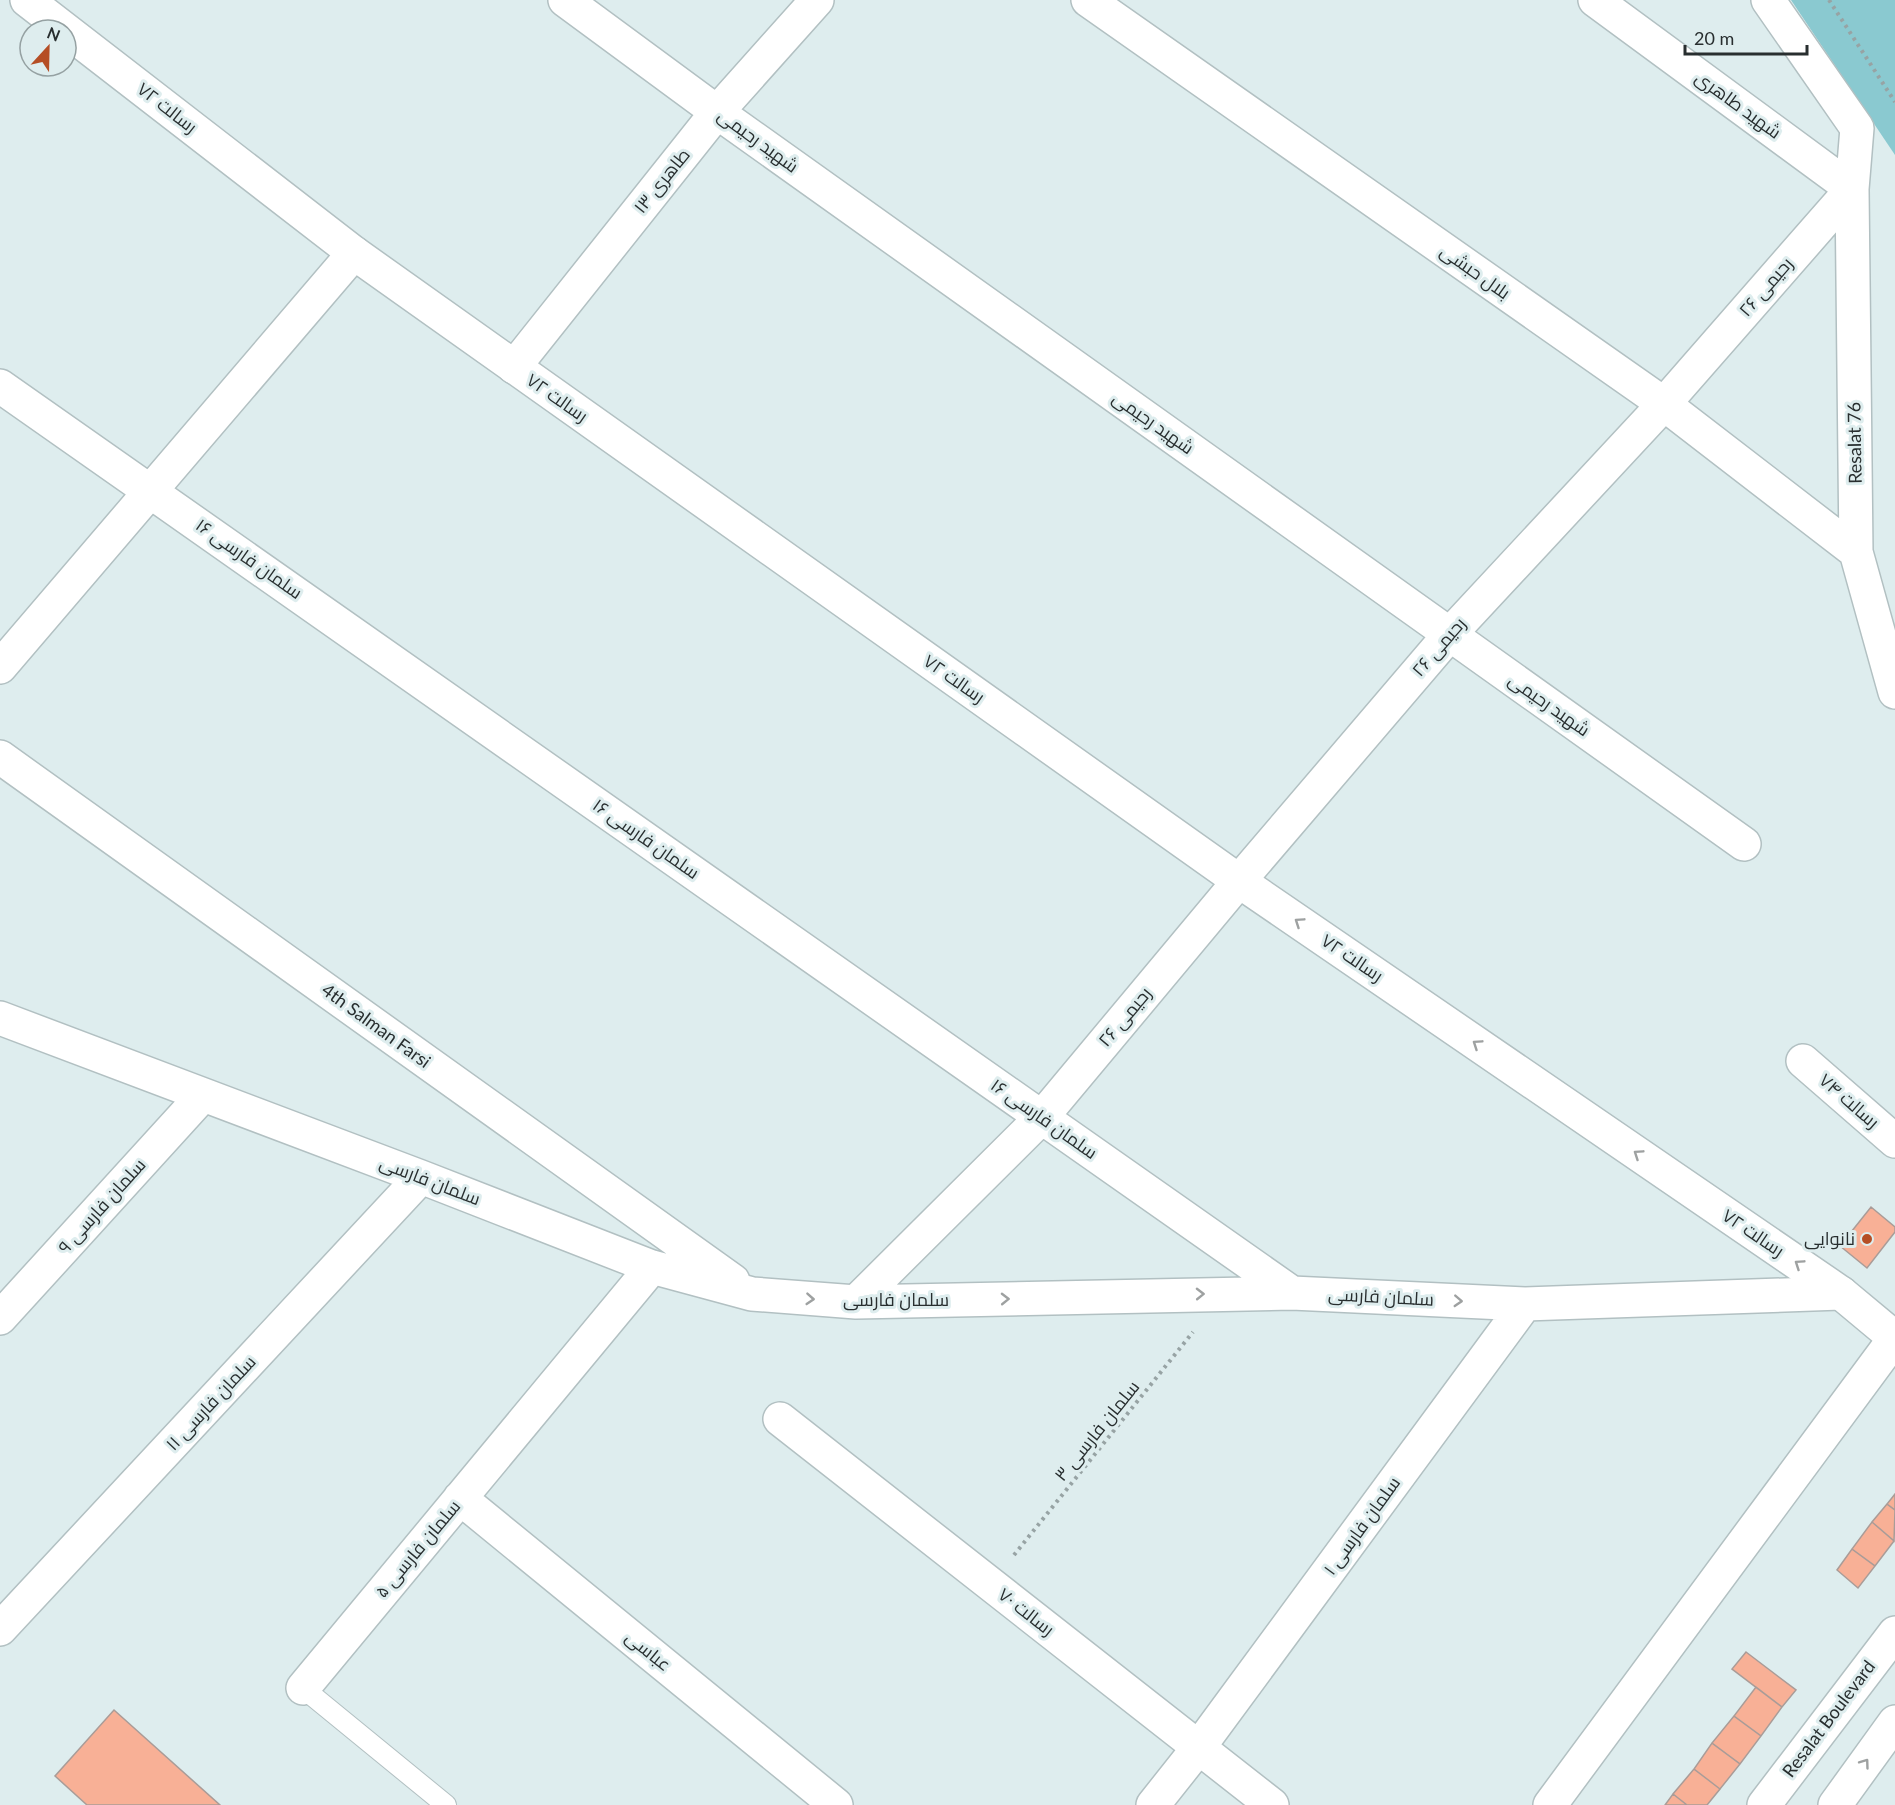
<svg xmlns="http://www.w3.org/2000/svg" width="1895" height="1805" font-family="Lato,Cairo,sans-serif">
	<rect width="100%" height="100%" fill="#deedee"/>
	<path fill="#8ac9d0" d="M1791 0H1895V155Z"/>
	<path fill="#f8b096" stroke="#a99c98" stroke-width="1.5" d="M1871 1207 1895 1227V1232L1867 1268 1840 1246Z
		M1895 1494V1510L1887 1504Z
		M1887 1504 1895 1510 1894 1541 1872 1522Z
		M1872 1522 1894 1541 1875 1566 1852 1549Z
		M1852 1549 1875 1566 1858 1588 1837 1570Z
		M1746 1652 1796 1690 1782 1707 1732 1669Z
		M1756 1687 1782 1707 1761 1736 1734 1716Z
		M114 1710 220 1805H87L55 1776Z
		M1734 1716 1761 1736 1740 1764 1712 1743Z
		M1712 1743 1740 1764 1720 1789 1694 1769Z
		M1694 1769 1720 1789 1707 1805H1687L1673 1794Z
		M1673 1794 1687 1805H1665Z"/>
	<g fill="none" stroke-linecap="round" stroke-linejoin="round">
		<defs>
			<path id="lane" d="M303 1688 446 1805"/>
			<path id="street" d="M565 0 717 112 1744 844
				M1088 0 1664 404 1856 552
				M1595 0 1852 189
				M1768 0 1857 128 1852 189 1856 552 1895 692
				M514 367 717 112 817 0
				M0 386 1292 1293
				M0 667 354 253
				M0 757 733 1281
				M0 1018 421 1177 652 1267 752 1294 856 1302 1292 1293 1525 1304 1841 1293
				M1803 1061 1895 1141
				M856 1302 1042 1117 1239 881 1450 634 1664 404 1852 189
				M0 1318 203 1095
				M780 1419 1272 1805
				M460 1498 836 1805
				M0 1629 421 1177
				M303 1688 652 1267
				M1153 1805 1199 1747 1525 1304
				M1550 1805 1895 1338"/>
			<path id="secondary" d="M27 0 354 253 1239 881 1841 1293 1895 1338"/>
			<path id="primary" d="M1764 1805 1895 1633
				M1835 1805 1895 1722"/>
		</defs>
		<use href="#lane" stroke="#b2c0c2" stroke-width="22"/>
		<use href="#street" stroke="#b2c0c2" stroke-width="36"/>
		<use href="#secondary" stroke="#b2c0c2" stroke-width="36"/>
		<use href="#primary" stroke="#b2c0c2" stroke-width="36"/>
		<path stroke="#97a3a4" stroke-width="4" stroke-dasharray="3 4.5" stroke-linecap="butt" d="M1829 0 1895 102
			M1014 1555 1193 1332"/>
		<use href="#lane" stroke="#fff" stroke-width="20"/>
		<use href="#street" stroke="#fff" stroke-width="33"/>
		<use href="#secondary" stroke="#fff" stroke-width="33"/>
		<use href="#primary" stroke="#fff" stroke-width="33"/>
	</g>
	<defs><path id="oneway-chevron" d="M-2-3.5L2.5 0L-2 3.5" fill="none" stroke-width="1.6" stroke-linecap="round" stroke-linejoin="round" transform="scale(1.5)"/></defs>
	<g stroke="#9ea1a1">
		<use href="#oneway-chevron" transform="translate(1299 922) rotate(-146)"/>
		<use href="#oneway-chevron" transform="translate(1477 1044) rotate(-146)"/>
		<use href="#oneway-chevron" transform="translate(1638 1154) rotate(-146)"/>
		<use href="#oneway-chevron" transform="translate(1799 1264) rotate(-146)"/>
		<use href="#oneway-chevron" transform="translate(1200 1294) rotate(-1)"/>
		<use href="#oneway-chevron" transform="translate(810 1299) rotate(4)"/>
		<use href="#oneway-chevron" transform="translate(1005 1299) rotate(-1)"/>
		<use href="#oneway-chevron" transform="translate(1458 1301) rotate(3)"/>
		<use href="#oneway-chevron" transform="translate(1865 1763) rotate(-54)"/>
	</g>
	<circle fill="#b54e25" stroke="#deedee" stroke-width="2" cx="1867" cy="1239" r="6"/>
	<g text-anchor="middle" stroke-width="6" stroke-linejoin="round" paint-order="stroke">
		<g font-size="18" fill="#282e2f" stroke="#deedee">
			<text transform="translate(1738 105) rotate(36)" y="6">شهید طاهری</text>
			<text transform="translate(167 108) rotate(38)" y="6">رسالت ۷۲</text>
			<text transform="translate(758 141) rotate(36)" y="6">شهید رحیمی</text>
			<text transform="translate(662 181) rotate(-51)" y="6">طاهری ۱۳</text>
			<text transform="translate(1475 272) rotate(35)" y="6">بلال حبشی</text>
			<text transform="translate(1766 287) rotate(-49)" y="6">رحیمی ۲۶</text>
			<text transform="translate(557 398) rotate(35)" y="6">رسالت ۷۲</text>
			<text transform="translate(1153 423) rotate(35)" y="6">شهید رحیمی</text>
			<text transform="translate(1855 443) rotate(-91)" y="6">Resalat 76</text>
			<text transform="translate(249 559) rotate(35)" y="6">سلمان فارسی ۱۶</text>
			<text transform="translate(1439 647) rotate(-49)" y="6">رحیمی ۲۶</text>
			<text transform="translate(954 679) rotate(35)" y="6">رسالت ۷۲</text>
			<text transform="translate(1549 705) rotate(35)" y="6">شهید رحیمی</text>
			<text transform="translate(646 839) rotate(35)" y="6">سلمان فارسی ۱۶</text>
			<text transform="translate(1352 958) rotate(34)" y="6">رسالت ۷۲</text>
			<text transform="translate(1125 1017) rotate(-50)" y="6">رحیمی ۲۶</text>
			<text transform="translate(376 1026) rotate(36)" y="6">4th Salman Farsi</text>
			<text transform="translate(1849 1101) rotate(41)" y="6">رسالت ۷۴</text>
			<text transform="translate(1044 1119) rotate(35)" y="6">سلمان فارسی ۱۶</text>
			<text transform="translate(430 1181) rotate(21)" y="6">سلمان فارسی</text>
			<text transform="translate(102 1206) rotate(-48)" y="6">سلمان فارسی ۹</text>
			<text transform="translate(1753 1233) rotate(34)" y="6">رسالت ۷۲</text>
			<text transform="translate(1381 1297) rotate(3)" y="6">سلمان فارسی</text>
			<text x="896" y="1306">سلمان فارسی</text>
			<text transform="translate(211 1403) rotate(-47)" y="6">سلمان فارسی ۱۱</text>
			<text transform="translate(1097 1431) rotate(-51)" y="6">سلمان فارسی ۳</text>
			<text transform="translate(1362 1526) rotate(-54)" y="6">سلمان فارسی ۱</text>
			<text transform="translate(418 1549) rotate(-50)" y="6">سلمان فارسی ۵</text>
			<text transform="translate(1026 1612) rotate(38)" y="6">رسالت ۷۰</text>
			<text transform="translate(648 1651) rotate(39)" y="6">عباسی</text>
			<text transform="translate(1829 1719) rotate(-53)" y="6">Resalat Boulevard</text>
		</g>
		<g font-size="18" fill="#282e2f" stroke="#deedee" text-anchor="end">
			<text x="1855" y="1245">نانوایی</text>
		</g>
	</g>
	<g transform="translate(48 48) rotate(22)"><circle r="28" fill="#deedee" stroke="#95a1a2" stroke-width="1.5"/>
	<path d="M0-4.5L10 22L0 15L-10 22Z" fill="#b54e25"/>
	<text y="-9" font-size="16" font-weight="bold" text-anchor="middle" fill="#282e2f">N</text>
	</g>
	<path d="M1685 45v9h122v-9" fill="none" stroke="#282e2f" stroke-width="3"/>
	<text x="1694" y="45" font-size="18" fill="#282e2f" stroke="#deedee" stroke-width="4.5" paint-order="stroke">20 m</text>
</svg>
